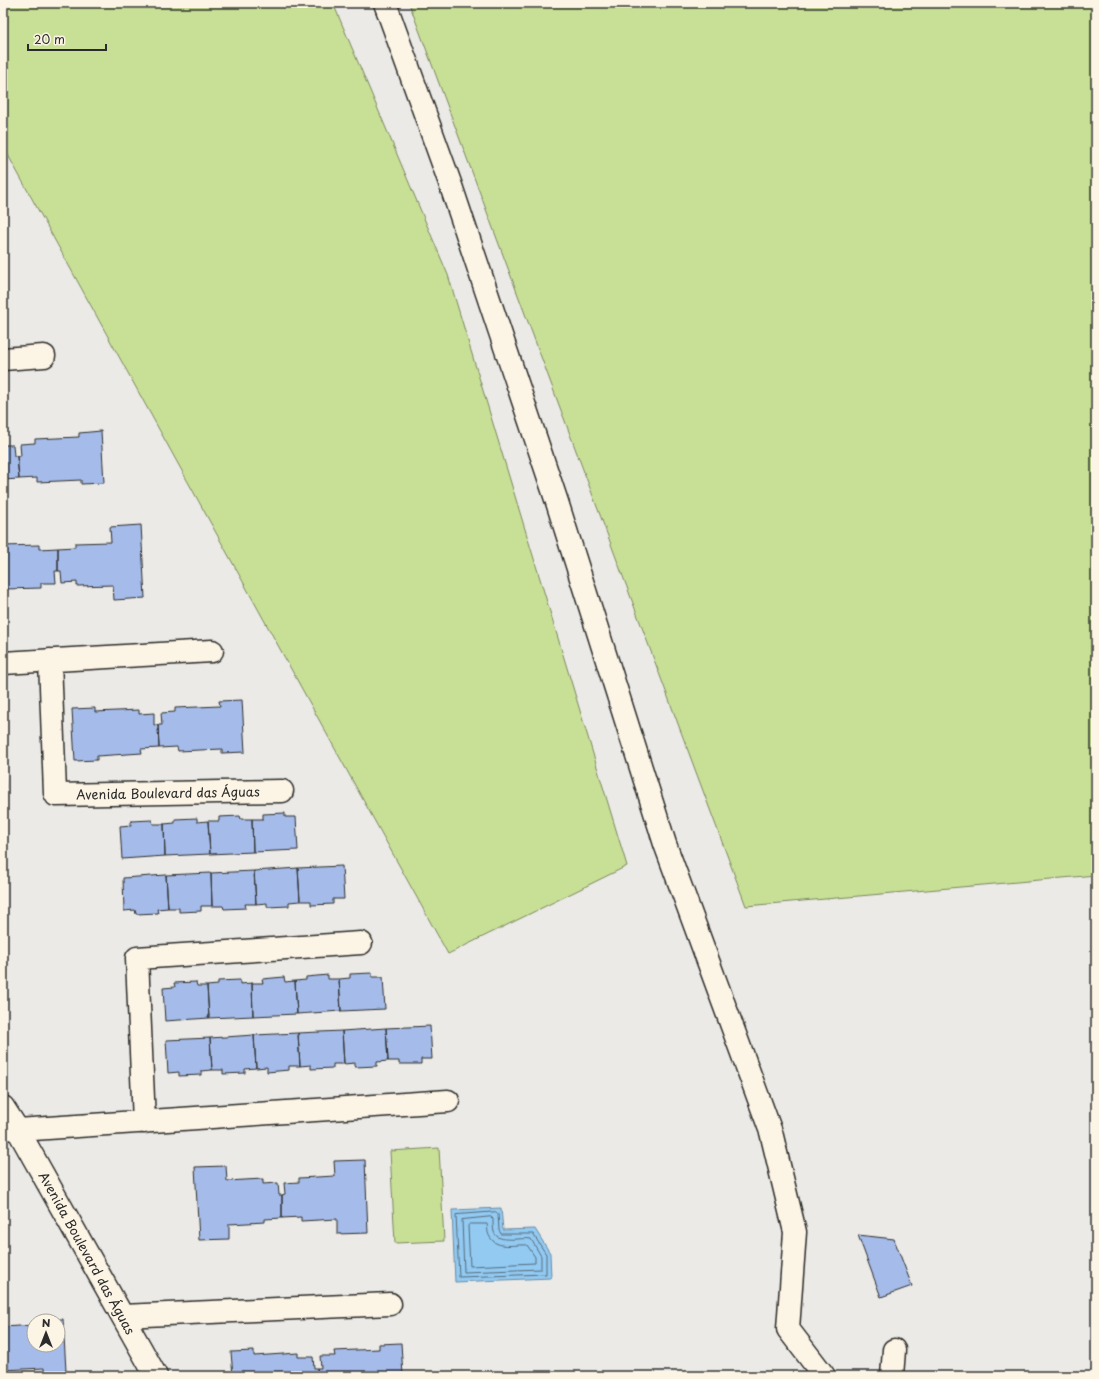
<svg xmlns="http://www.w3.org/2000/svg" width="1099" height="1379" font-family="'Playpen Sans',sans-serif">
	<rect width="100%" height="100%" fill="#ebeae6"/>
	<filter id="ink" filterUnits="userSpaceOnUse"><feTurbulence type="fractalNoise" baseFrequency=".025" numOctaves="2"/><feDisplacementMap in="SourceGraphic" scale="8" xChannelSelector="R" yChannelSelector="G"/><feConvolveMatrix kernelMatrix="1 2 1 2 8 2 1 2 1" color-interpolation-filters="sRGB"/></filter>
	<g filter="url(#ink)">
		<path fill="#c8e096" stroke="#7a8660" d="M3 3H333L448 275 627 866 448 954 3 146Z
			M409 3H1096V875L746 906Z
			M439 1148 444 1241 395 1243 390 1151Z"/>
		<path fill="#93caf2" stroke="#698aa2" d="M501 1208 503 1230 535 1229 550 1253 551 1278 455 1282 452 1210Z"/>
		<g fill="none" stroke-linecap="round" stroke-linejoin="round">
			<path stroke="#556b7b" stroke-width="1" d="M496 1212 498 1214 499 1230 501 1234H533L546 1254V1274L459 1277 456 1215Z
				M491 1217 493 1219C493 1223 493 1228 494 1232 498 1244 521 1237 531 1239L541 1256V1269L464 1272 462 1220Z
				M470 1224H487C488 1228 487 1233 490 1237 497 1250 515 1244 527 1245L535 1257V1263L470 1266 468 1226Z"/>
		</g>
		<path fill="#a5bcea" stroke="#2b2b2b" d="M101 431 104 483 81 484V480L37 482V478L19 479 17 456H21L20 444 35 443V439L79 437V433Z
			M3 445H13L14 456H17L19 479 3 480Z
			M141 525 145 598 114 600 113 585 77 586V582L62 583 61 571H58V548L75 547V543L111 542 110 527Z
			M39 545V549L58 548V571H55L56 583H41V588L5 589 6 605H3V546Z
			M242 700 245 752 222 753V749L178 751 177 747 159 748 158 725H162L161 713 175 712V708L220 706 219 701Z
			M95 708V712L139 710V714L154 713V725H158L159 748 141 749 142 753 97 756V760L75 761 72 709Z
			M3 739 5 788H3Z
			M285 813V817H296L298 850 253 852 252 819H263V814Z
			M240 816 241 819H252L253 852 210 854 208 821H219V817Z
			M197 818V822L208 821 210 854 165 856 164 824 175 823V819Z
			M152 820 153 824H164L165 856 122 859 120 826 131 825V821Z
			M342 866 344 899H333V904L311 905V901H300L298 868Z
			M298 868 300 901 289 902V906L267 907V903L256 904 254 871Z
			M254 871 256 904H245L246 908 224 909 223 906H212L211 873Z
			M211 873 212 906H201V911L179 912V908H168L166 875Z
			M166 875 168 908 157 909 158 913 136 914 135 910 124 911 123 878Z
			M372 973V977H383L385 1009 341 1011 339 979 350 978V974Z
			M328 975V979H339L341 1011 297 1014 295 981 306 980V977Z
			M284 977 285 982 295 981 297 1014 253 1016 252 983H263L262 979Z
			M240 980V984L252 983 253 1016 209 1018 207 986 218 985V981Z
			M196 982 197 986H207L209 1018 165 1021 163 988 175 987 174 983Z
			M430 1026 432 1059H421V1064H399V1061H388L386 1028Z
			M386 1028 388 1061 377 1062V1066L355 1067V1063L344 1064 342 1031Z
			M342 1031 344 1064H333V1068L311 1069V1065L300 1066 298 1033Z
			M298 1033 300 1066H289V1070L267 1072V1067L256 1068 254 1035Z
			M254 1035 256 1068 245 1069V1073L223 1074V1070H212L210 1038Z
			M210 1038 212 1070 201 1071V1075L179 1076V1072L168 1073 166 1040Z
			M365 1160 368 1233 337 1234V1219L301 1221V1217L282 1218V1195L285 1194 284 1183 299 1182V1178L335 1176 334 1161Z
			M226 1166 227 1181 263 1179V1184L278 1183 279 1195H282V1218L265 1219V1222L229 1224V1239L199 1240 195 1167Z
			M858 1235 894 1239 912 1286 881 1297Z
			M63 1319 66 1371 44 1372V1368L3 1370V1327L34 1325V1345H58V1321L41 1320Z
			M401 1343 403 1376H318L317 1368H321L320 1356H335L334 1351 379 1349V1344Z
			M254 1351V1356L298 1353V1357H313L314 1368H317L318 1376H233L231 1352Z"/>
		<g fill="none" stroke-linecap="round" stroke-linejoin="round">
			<defs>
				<path id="minor" d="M385 3 450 183 557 502 665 844 771 1132 795 1232 788 1329 824 1376
					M3 359 44 356
					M50 660 55 793 56 795 282 791
					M3 663 212 651
					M3 1107 18 1130 156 1376
					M144 1122 137 958 361 943
					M3 1127 18 1130 448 1101
					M123 1316 390 1304
					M892 1376 894 1350"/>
			</defs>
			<use href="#minor" stroke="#2b2b2b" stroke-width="25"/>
			<use href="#minor" stroke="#fcf5e5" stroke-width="22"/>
		</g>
	</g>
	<g text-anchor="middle" stroke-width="3.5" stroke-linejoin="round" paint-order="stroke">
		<g font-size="13" fill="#2b2b2b" stroke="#fcf5e5">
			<text transform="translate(168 793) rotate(-1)" y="5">Avenida Boulevard das Águas</text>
			<text transform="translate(87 1253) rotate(61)" y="5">Avenida Boulevard das Águas</text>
		</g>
	</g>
	<rect width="1099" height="1379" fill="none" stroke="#fcf5e5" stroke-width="16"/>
	<rect x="8" y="8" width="1083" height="1363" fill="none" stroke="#2b2b2b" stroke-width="1.5" filter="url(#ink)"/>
	<g transform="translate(46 1333)"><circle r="19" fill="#fcf5e5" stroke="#a8a49b"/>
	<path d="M0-3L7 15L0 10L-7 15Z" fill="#2b2b2b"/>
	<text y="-6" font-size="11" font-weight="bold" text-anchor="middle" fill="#2b2b2b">N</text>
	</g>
	<path d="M28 44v6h78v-6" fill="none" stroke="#2b2b2b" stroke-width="2"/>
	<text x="34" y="44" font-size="12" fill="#2b2b2b" stroke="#fcf5e5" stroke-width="3" paint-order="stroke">20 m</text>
</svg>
